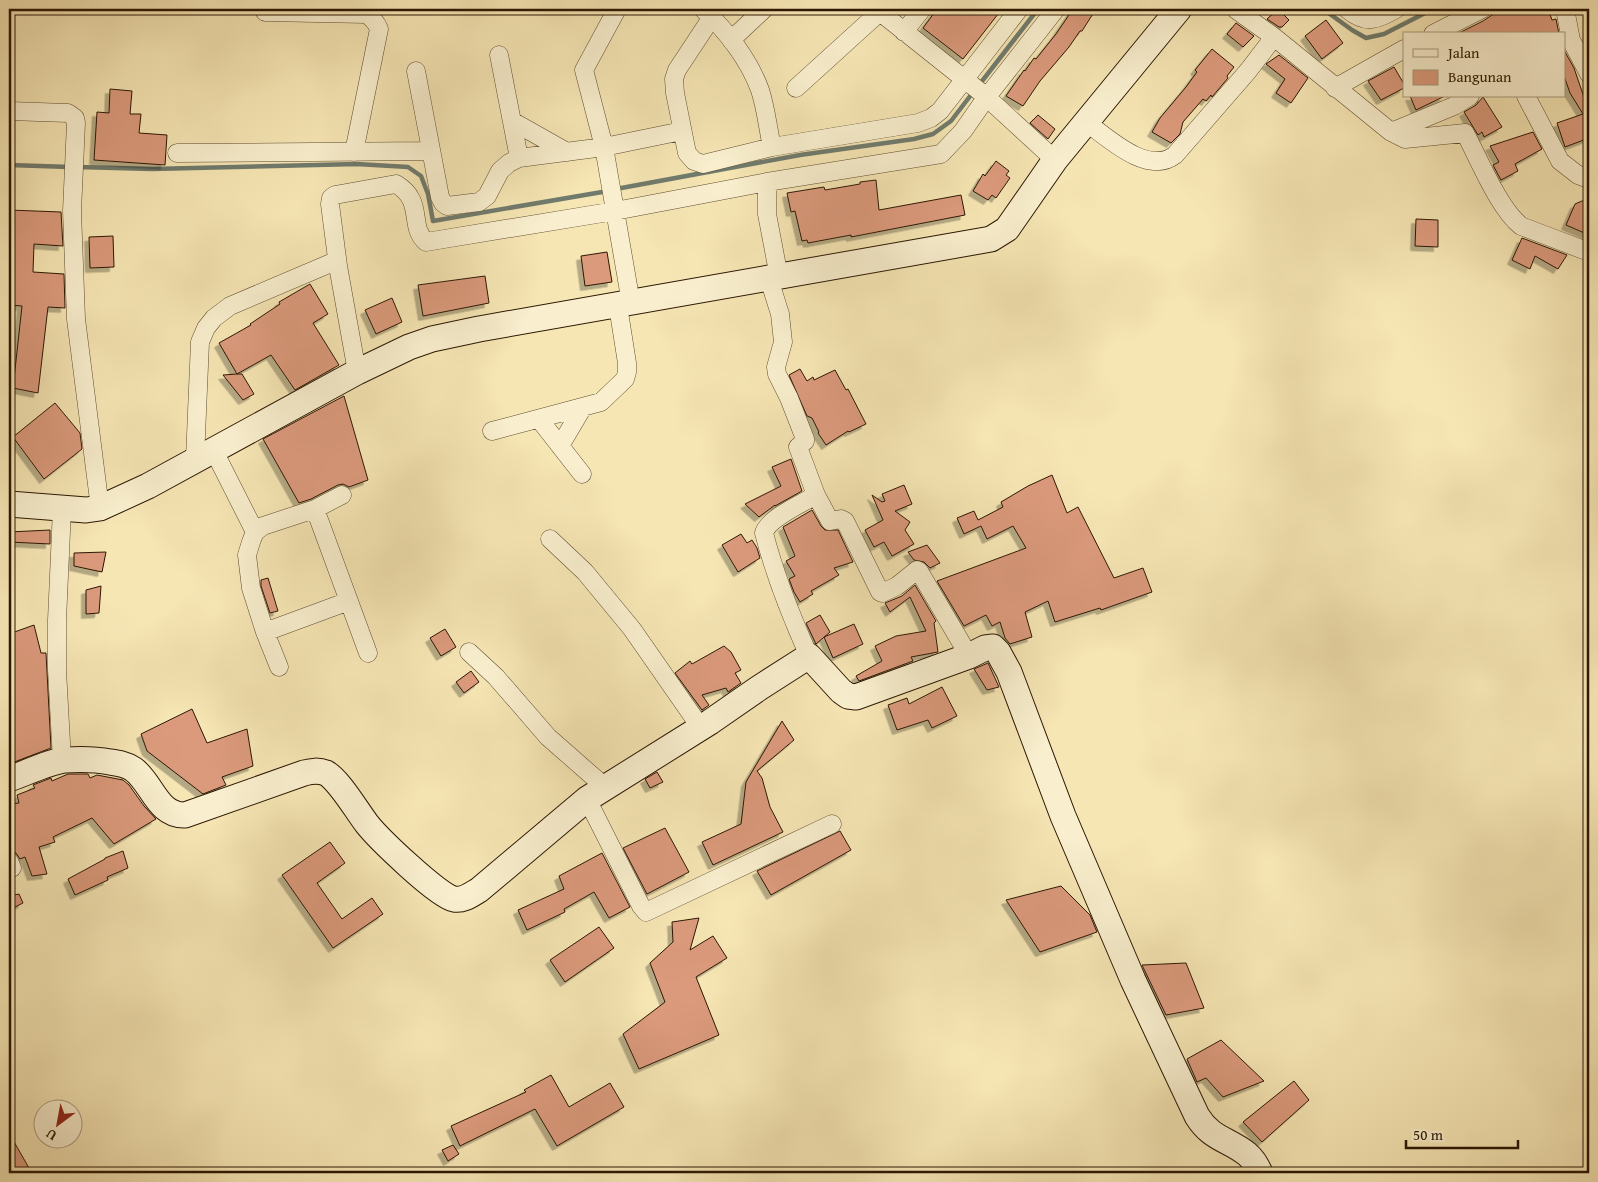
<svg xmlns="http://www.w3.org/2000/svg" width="1598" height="1182" font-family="'Gentium Book Plus',serif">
	<defs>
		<filter id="shadow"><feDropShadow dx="-4.5" dy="4.5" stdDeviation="0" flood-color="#0004"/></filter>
	</defs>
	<rect width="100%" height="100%" fill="#f6e6b4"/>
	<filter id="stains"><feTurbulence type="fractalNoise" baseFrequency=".004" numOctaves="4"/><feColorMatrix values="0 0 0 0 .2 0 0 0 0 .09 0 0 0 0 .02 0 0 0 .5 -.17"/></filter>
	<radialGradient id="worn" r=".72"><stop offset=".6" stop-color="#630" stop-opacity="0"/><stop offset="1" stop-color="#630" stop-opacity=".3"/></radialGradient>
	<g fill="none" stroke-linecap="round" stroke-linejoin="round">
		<path stroke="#707b6d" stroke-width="4.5" d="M1323 9 1352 30 1366 38 1384 34 1433 9
			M979 85 1038 9
			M9 165 70 167
			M78 167 152 169 357 164 408 167 421 176 428 194 433 221 608 191
			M616 189 800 155 914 139 933 134 951 121 974 91"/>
	</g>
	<path fill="#db9a7b" stroke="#2c1703" filter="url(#shadow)" d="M937 9H1002L963 59 923 28Z
		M1073 9H1096L1082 31H1080L1069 47 1040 81 1023 106 1006 96 1024 70 1025 71 1034 58 1036 59 1056 34Z
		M1278 9 1289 20 1282 27H1279L1267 19Z
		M1501 9H1548L1552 20 1556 19 1559 34H1457L1483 21Z
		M1326 20 1343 43 1322 59 1305 36Z
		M1236 23 1254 36 1243 47 1227 34Z
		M1212 49 1234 67 1227 76 1228 78 1212 97 1211 95 1206 101 1203 99 1183 122 1180 134 1171 143 1152 132 1160 118 1186 87 1197 72 1195 70Z
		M1564 50 1574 68 1589 112V138L1565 147 1557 123 1583 114 1570 93 1564 76Z
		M1279 55 1308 78 1291 103 1276 93 1285 79 1266 64Z
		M1394 67 1404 84V88L1381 100 1368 81Z
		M110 89 132 91 130 114H141L139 133 167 135 165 165 94 160 97 112 109 113Z
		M1410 96H1445L1416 110Z
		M1483 97 1502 127 1484 137 1482 132 1478 135 1464 112 1476 105Z
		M1038 115 1055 129 1048 139 1030 123Z
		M1533 132 1542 149 1515 164 1518 171 1501 180 1493 165 1499 162 1490 146Z
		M996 161 1009 171 1006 175 1010 178 996 198 992 195 988 200 973 191 983 174 985 176Z
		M876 180 879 210 961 195 965 215 851 237V235L808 243 807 240 802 241 795 211 791 212 787 193 824 187 825 190 860 184V182Z
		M1589 198V235L1566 225 1575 204Z
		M9 210 61 212 63 246 34 244 33 272 64 274 65 308 48 307 38 393 13 388 22 306 9 305Z
		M1416 219 1438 220V247L1415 246Z
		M113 236 114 267 90 268 89 237Z
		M1522 238 1567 255 1558 269 1535 256 1530 269 1512 260Z
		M607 252 612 282 585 286 581 256Z
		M485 276 489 303 423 316 418 285Z
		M310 284 328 314 313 323 339 365 295 390 271 355 237 374H242L254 394 243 400 223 375 237 374 219 343 251 325 250 324 280 304 279 302Z
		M392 298 402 322 376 334 365 310Z
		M800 369 807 381 813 377 814 380 835 370 846 390 848 389 866 424 849 432 848 431 826 445 818 433 819 432 812 418 807 416 789 375Z
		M344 396 368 480 349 487 343 484 338 485 311 499 299 503 263 439Z
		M55 403 80 433 82 449 44 479 13 437Z
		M791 459 802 491 775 506V505L759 517 745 504 781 486 772 467Z
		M1052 475 1067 513 1078 507 1114 578 1143 568 1152 592 1101 610 1100 608 1055 622 1048 601 1025 612 1032 637 1010 644 1005 638 1000 622 992 626 986 615 964 626 937 581 1026 548 1013 526 987 539 981 526 964 534 957 518 974 511 978 520 1003 507 1001 502 1028 486Z
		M904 485 912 504 895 511 910 522 905 530 914 544 892 556 884 542 874 547 865 530 883 520 872 495 882 502 885 501 882 494Z
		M812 510 821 526 825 530H838L853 562 834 568 839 575 811 591 813 594 800 602 794 592 789 579 795 576 786 561 795 556 783 527Z
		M50 530V544L9 542V532Z
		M741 534 747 543 752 540 757 548 760 558 738 572 722 545Z
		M927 545 940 563 930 568 924 562 914 560 908 552Z
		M106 552 102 572 74 566V553Z
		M268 578 278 611 270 613 261 586V580Z
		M915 585 936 621 934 623 938 652 911 657 913 661 859 681 856 676 882 661 875 646 896 636 926 631 910 597 890 612 885 603 902 596Z
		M101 586 99 613 86 614V590Z
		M820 615 830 632 816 644 806 623Z
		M854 624 863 644 833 658 824 637Z
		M34 625 41 653H46L51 748 9 764V634Z
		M445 629 456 647 441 656 430 638Z
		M724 646 731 652 741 670 735 673 741 683 728 692 726 688 702 695 709 705 702 710 675 673 690 661 692 664Z
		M988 663 999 687 987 690 974 669Z
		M471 671 479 682 464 693 456 682Z
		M942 687 957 716 932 728 928 720 897 730 888 705 907 698 909 704Z
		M192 709 207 743 247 729 253 766 222 777 226 785 203 794 147 751 141 734Z
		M782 721 794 740 757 771 762 778 770 807 783 832 713 865 702 842 741 824 746 782Z
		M657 772 663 782 650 788 645 779Z
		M68 774H88L90 778 97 775 123 780 129 785 144 806 156 819 114 844 92 818 53 837 55 842 39 847 47 874 32 876 25 857 20 859 16 853 9 850V818L13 816 10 804 19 803 17 795 35 788 33 785 51 778 52 781Z
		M665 828 689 872 647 894 623 848Z
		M840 831 851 850 771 895 757 871Z
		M330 842 345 863 317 883 342 919 372 898 383 914 333 948 282 875Z
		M123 851 128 868 107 877 108 880 75 895 68 879 105 859V858Z
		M602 853 630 907 609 918 594 892 564 909 565 912 527 930 518 910 564 889 559 876Z
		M1061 886 1090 915 1097 932 1040 952 1006 900Z
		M19 894 23 903 9 910V896Z
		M699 918 690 950 713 936 727 958 696 977 719 1035 639 1069 623 1034 665 1002 650 963 673 942 672 922Z
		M599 927 614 948 565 982 550 960Z
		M1186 963 1204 1008 1166 1015 1142 965Z
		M1221 1040 1264 1081 1223 1097 1206 1078 1197 1082 1187 1059Z
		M551 1075 569 1107 610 1083 624 1107 557 1146 535 1109 460 1146 451 1126 526 1092 524 1090Z
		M1294 1081 1309 1100 1262 1142 1243 1122Z
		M9 1133 29 1168 19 1173H16L9 1163Z
		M453 1145 459 1154 448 1161 442 1150Z"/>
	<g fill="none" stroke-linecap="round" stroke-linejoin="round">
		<defs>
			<path id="street" d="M617 9 584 70 604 147 631 303
				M703 9C727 31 749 60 760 90 766 108 768 129 772 147L703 164 694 161 687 153 675 93 674 79 677 70 712 17
				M1235 9 1274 37 1391 132 1405 139 1465 133C1479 159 1499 209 1521 226L1589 252
				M1347 9C1366 25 1376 20 1396 9
				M1565 9 1571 40 1589 74
				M265 12 366 14C373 18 376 22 379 29L354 152
				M880 12 983 94 1055 160
				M904 32 922 9
				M1433 34 1482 9
				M731 40 764 9
				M499 55 519 158
				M416 71 440 197 443 203 447 206 479 202 487 196 500 171 509 163 519 158 604 147 682 131
				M796 88 883 9
				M1335 88 1404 49
				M1526 96 1560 161 1578 175 1589 179
				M9 111 68 113 75 118 76 123 72 211 76 319 100 508
				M512 121 567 152
				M1086 122C1108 138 1148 176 1175 155L1248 71 1274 37
				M1391 132 1454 106 1470 96
				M772 147 918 123 931 118 940 111 1019 9
				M177 153 431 151
				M338 266 330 204 331 198 335 195 396 184C425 201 408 226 426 242L615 211 767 182
				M779 277 767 214V182L941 154 963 131 986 98 1056 9
				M769 279 780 314 783 342 776 367 777 374 789 398 805 439V441L798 447 816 495 830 521 841 519 845 521 880 592 882 593 897 586 917 570 919 571 969 656
				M539 419 582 474
				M492 431 601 402 625 379 627 372V363L618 306
				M560 446 583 407
				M213 449 255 532
				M195 459 200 342 206 328 214 318 230 306 331 263 338 266 357 372
				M62 509 57 620V670L62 761
				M315 509 368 653
				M550 539 585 572 632 629 701 728
				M265 632 349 601
				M469 652 496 677 548 737 605 787
				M809 656C791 616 775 576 764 533 768 518 803 503 816 495
				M279 667 265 632 251 588 247 555 251 542 255 532 263 526 315 509 342 495
				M587 799 641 906 646 912 832 824
				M9 861 12 868"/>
			<path id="secondary" d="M9 504 86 510 100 508 148 486 357 372 409 347 432 339 479 329 991 239 1007 229 1055 160 1179 9
				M9 779C24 774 48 762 64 760 79 759 95 759 110 762 118 763 126 764 133 769 152 782 157 816 185 815L304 773C312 771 318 770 326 773 339 780 357 811 367 824 378 838 438 896 454 899 463 901 472 894 479 890L587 799 710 722 759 688 809 656 841 691 848 696 856 697 969 656 985 648 993 647 998 652 1009 672 1063 816 1133 980 1197 1116C1211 1139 1228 1139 1247 1154 1253 1159 1257 1166 1260 1173"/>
		</defs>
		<use href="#street" stroke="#5e4b2f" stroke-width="19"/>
		<use href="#secondary" stroke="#2c1703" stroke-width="27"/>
		<use href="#street" stroke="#f9efce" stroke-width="18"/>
		<use href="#secondary" stroke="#f9efce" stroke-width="25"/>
	</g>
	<rect width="1598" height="1182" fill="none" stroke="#f6e6b4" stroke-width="30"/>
	<rect x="10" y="10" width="1578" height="1162" fill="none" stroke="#2c1703" stroke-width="2.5"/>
	<rect x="15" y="15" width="1568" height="1152" fill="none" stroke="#2c1703"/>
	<rect x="1403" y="32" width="162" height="65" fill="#f9efce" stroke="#a7997d"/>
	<rect x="1413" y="49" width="25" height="8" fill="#f9efce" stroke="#a7997d"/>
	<text x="1448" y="58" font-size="15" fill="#2c1703">Jalan</text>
	<rect x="1413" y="70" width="25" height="15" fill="#db9a7b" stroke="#a7997d"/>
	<text x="1448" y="82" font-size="15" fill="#2c1703">Bangunan</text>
	<g transform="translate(58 1124) rotate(212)"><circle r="24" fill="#f9efce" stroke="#a7997d"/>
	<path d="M0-4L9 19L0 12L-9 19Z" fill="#8f2418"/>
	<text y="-8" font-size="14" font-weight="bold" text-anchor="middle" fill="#2c1703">U</text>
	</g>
	<path d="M1406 1140v8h112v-8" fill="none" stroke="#2c1703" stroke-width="2.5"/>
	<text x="1413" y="1140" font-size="15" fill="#2c1703" stroke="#f9efce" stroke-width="4" paint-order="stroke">50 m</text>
	<rect width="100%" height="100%" filter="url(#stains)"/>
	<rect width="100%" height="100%" fill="url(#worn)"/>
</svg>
